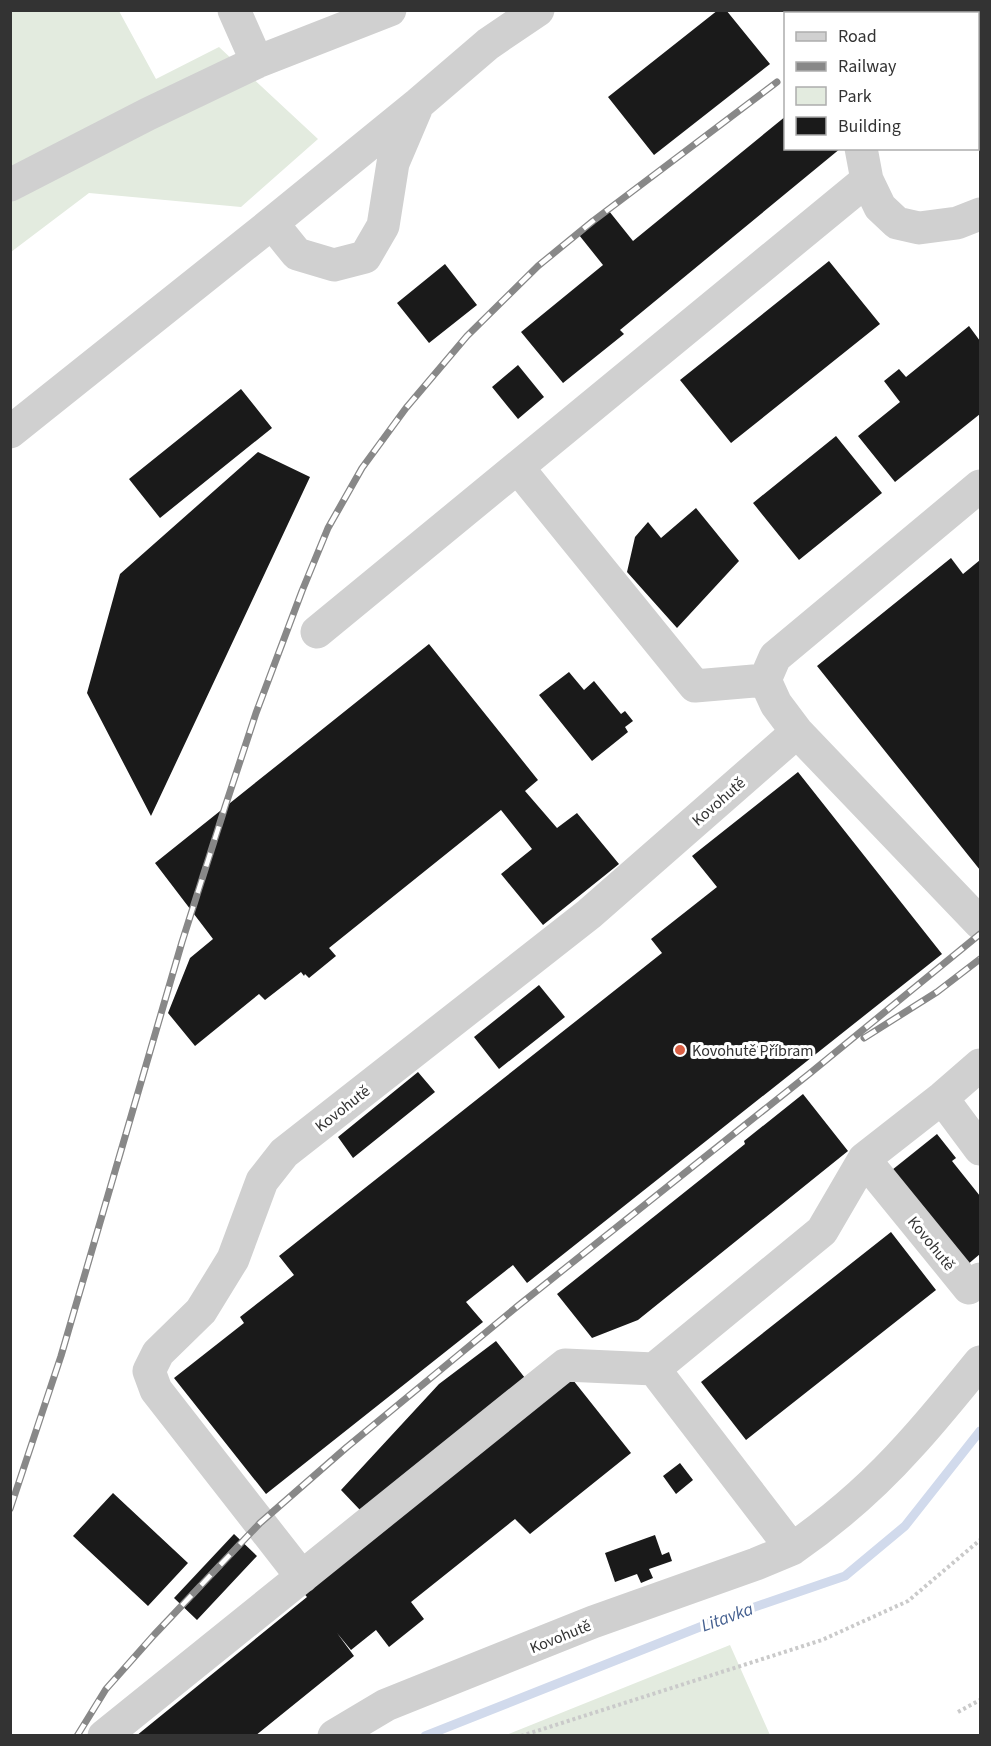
<svg xmlns="http://www.w3.org/2000/svg" width="991" height="1746" font-family="'Source Sans 3',sans-serif">
	<rect width="100%" height="100%" fill="#fff"/>
	<path fill="#e3ebdf" d="M11 11H119L156 79 219 47 318 139 241 207 89 193 11 252Z
		M730 1645 770 1735H506Z"/>
	<g fill="none" stroke-linecap="round" stroke-linejoin="round">
		<path stroke="#d1daec" stroke-width="9" d="M425 1736 720 1619 845 1576 905 1526 980 1431"/>
	</g>
	<path fill="#1a1a1a" d="M718 10H726L770 64 654 155 608 97Z
		M786 116V148H841L620 330 624 334 563 383 521 332 603 265 579 235 609 211 633 241Z
		M829 261 880 324 731 443 680 380Z
		M445 264 477 305 429 343 397 303Z
		M969 326 980 341V414L895 482 858 436 900 402 884 381 899 369 906 377Z
		M518 365 544 397 518 419 492 387Z
		M241 389 272 428 160 518 129 479Z
		M836 436 882 493 799 560 753 503Z
		M258 452 310 477 151 816 87 693 120 574Z
		M696 508 739 561 677 628 627 572 635 537 648 522 661 538Z
		M951 558 963 574 980 560V870L817 666Z
		M429 644 538 780 525 791 557 828 577 813 619 864 543 925 501 874 532 849 501 810 329 948 336 956 309 978 305 974 304 976 301 972 265 1000 259 994 195 1046 168 1013 190 958 213 939 155 863Z
		M569 672 584 690 594 681 621 714 625 711 633 721 625 727 628 732 592 761 539 695Z
		M798 772 942 954 527 1283 513 1265 466 1302 483 1322 266 1494 174 1378 244 1323 240 1317 294 1275 279 1256 662 953 651 939 717 887 692 856Z
		M539 985 565 1017 499 1069 474 1037Z
		M418 1072 435 1092 353 1158 338 1137Z
		M803 1094 848 1151 638 1320 592 1338 557 1294 745 1144 744 1141Z
		M937 1134 956 1158 952 1161 980 1196V1254L967 1265 892 1170Z
		M891 1232 936 1290 746 1440 701 1382Z
		M496 1341 525 1378 360 1510 341 1490 439 1384Z
		M569 1375 631 1453 530 1534 515 1519 411 1602 424 1619 389 1647 376 1630 351 1650 337 1633 354 1656 255 1736H136L307 1597 301 1590Z
		M680 1463 693 1480 676 1494 663 1476Z
		M113 1493 188 1563 148 1606 73 1536Z
		M234 1534 257 1556 197 1620 174 1598Z
		M655 1535 662 1555 669 1552 672 1561 649 1569 653 1578 641 1583 637 1574 615 1582 605 1553Z"/>
	<g fill="none" stroke-linecap="round" stroke-linejoin="round">
		<path stroke="#cacaca" stroke-width="4" stroke-dasharray="3 3" stroke-linecap="butt" d="M958 1712 980 1700
			M521 1736 822 1640 908 1601 980 1540"/>
		<path stroke="#d0d0d0" stroke-width="33" d="M234 10 257 62
			M806 10 807 14
			M861 148 867 180 880 207 897 223 919 228 957 223 980 214
			M10 185 148 114 257 62 390 10
			M272 223 297 254 334 265 365 257 383 226 393 163 416 109
			M10 432 272 223 418 104 488 44 538 10
			M518 468 695 686 765 680
			M980 486 775 657 765 680 776 704 797 732 980 923
			M317 632 867 180
			M942 1098 980 1149
			M864 1159 969 1288 980 1279
			M792 1549C835 1519 875 1484 909 1446 934 1419 957 1390 980 1362
			M302 1577 156 1390 149 1371 158 1353 201 1311 233 1259 262 1181 284 1153 589 914 797 732
			M104 1736 565 1365 654 1369 822 1231 864 1159 942 1098 980 1065
			M334 1736 386 1705 593 1622 756 1564 792 1549 654 1369"/>
		<defs>
			<path id="rail" d="M864 1038 937 992 980 959
				M10 1509 61 1356 182 942 225 807 256 713 302 591 328 528 362 468 406 408 467 336 538 266 593 221 777 82
				M77 1736 106 1689 154 1635 260 1523 347 1447 519 1305 809 1074 980 934"/>
		</defs>
		<use href="#rail" stroke="#888" stroke-width="7"/>
		<use href="#rail" stroke="#fff" stroke-width="4.5" stroke-dasharray="14" stroke-linecap="butt"/>
	</g>
	<circle fill="#da5f44" stroke="#fff" stroke-width="2" cx="680" cy="1050" r="6"/>
	<g text-anchor="middle" stroke-width="6" stroke-linejoin="round" paint-order="stroke">
		<g font-size="16" fill="#333" stroke="#fff">
			<text transform="translate(718 801) rotate(-41)" y="6">Kovohutě</text>
			<text transform="translate(342 1108) rotate(-38)" y="6">Kovohutě</text>
			<text transform="translate(932 1243) rotate(51)" y="6">Kovohutě</text>
			<text transform="translate(560 1636) rotate(-22)" y="6">Kovohutě</text>
		</g>
		<g font-size="16" fill="#333" stroke="#fff" text-anchor="start">
			<text x="692" y="1056">Kovohutě Příbram</text>
		</g>
		<g font-size="18" font-style="italic" fill="#456090" stroke="#fff">
			<text transform="translate(727 1617) rotate(-20)" y="6">Litavka</text>
		</g>
	</g>
	<rect width="991" height="1746" fill="none" stroke="#333333" stroke-width="24"/>
	<rect x="784" y="12" width="195" height="138" fill="#ffffff" stroke="#adadad" stroke-width="1.5"/>
	<rect x="796" y="32" width="30" height="9" fill="#d0d0d0" stroke="#adadad" stroke-width="1.5"/>
	<text x="838" y="42" font-size="18" fill="#333333">Road</text>
	<rect x="796" y="62" width="30" height="9" fill="#888888" stroke="#adadad" stroke-width="1.5"/>
	<text x="838" y="72" font-size="18" fill="#333333">Railway</text>
	<rect x="796" y="87" width="30" height="18" fill="#e3ebdf" stroke="#adadad" stroke-width="1.5"/>
	<text x="838" y="102" font-size="18" fill="#333333">Park</text>
	<rect x="796" y="117" width="30" height="18" fill="#1a1a1a" stroke="#adadad" stroke-width="1.5"/>
	<text x="838" y="132" font-size="18" fill="#333333">Building</text>
</svg>
